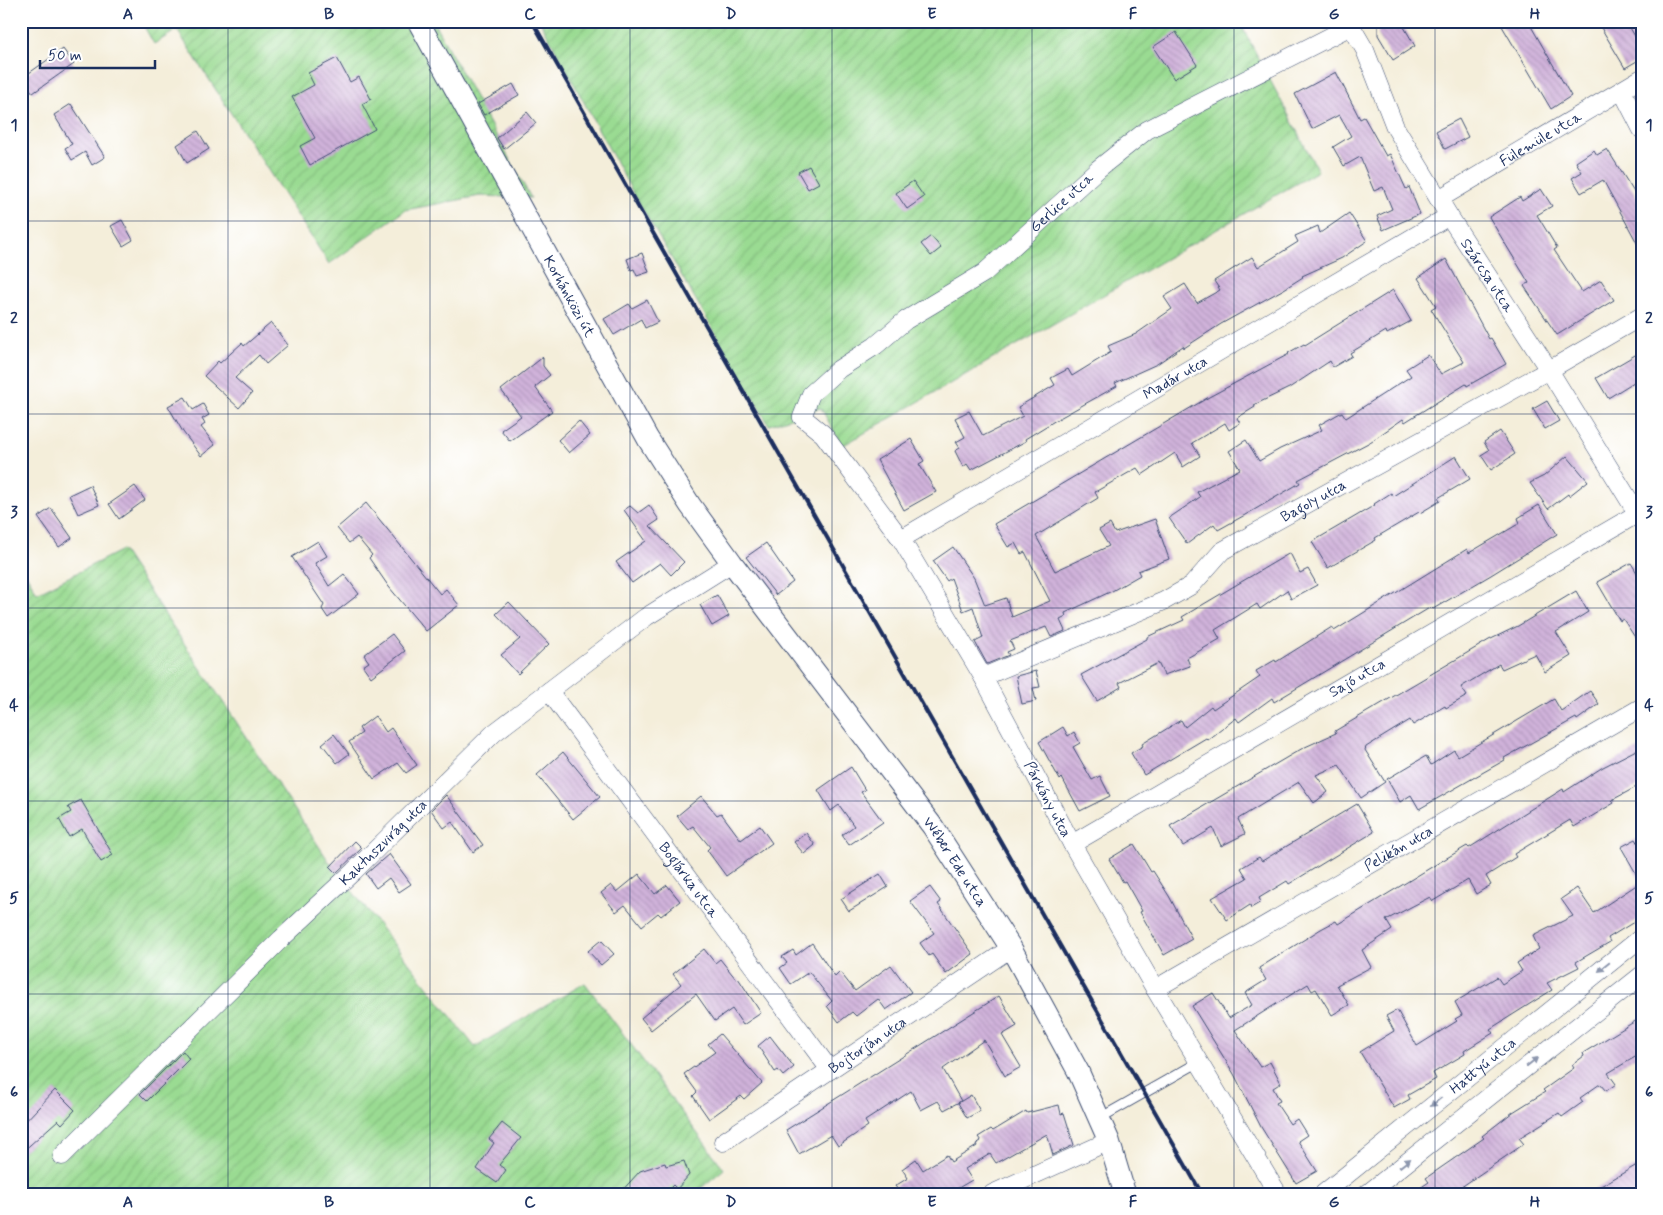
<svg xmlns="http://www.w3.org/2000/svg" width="1663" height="1215" font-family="Mynerve,sans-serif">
	<defs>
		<pattern id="garden-furrows" width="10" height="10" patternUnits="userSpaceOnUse" patternTransform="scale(1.25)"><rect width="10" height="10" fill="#9adb92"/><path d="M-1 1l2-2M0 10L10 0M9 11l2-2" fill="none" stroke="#84bc80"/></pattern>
		<pattern id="building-back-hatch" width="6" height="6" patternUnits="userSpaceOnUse" patternTransform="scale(1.25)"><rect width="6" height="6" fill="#d0b2da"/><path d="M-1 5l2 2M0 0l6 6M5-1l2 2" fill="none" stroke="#b299be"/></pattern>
	</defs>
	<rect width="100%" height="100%" fill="#fff"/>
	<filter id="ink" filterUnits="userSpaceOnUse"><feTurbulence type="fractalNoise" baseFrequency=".02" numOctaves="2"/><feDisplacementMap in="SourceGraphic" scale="10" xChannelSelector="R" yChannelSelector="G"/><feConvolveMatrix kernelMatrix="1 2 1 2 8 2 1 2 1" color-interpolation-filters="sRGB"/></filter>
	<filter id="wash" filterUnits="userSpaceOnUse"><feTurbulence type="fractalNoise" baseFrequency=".0096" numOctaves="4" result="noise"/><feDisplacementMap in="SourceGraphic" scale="20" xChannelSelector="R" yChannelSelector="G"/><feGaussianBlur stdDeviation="1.12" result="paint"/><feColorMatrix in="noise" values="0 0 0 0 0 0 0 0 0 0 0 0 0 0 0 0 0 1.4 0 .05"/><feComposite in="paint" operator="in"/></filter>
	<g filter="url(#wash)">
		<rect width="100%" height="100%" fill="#f4eeda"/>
		<path fill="url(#garden-furrows)" stroke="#5a8578" d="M141 21H433L531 198 480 196 405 210 329 264 177 30 154 44Z
			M540 21H1239L1318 171 842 446 821 408 769 425 628 184Z
			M122 550 330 863 475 1047 585 983 724 1169 694 1194H21V565L37 593Z"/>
		<g id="blocks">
			<path fill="url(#building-back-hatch)" d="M1378 21H1404V27L1415 46 1393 60 1378 35Z
				M1499 21H1528L1571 96 1551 109Z
				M1597 21H1626L1642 48V58L1625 68Z
				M1176 32 1197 65 1174 79 1153 47Z
				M63 49 74 64 33 93 22 78Z
				M337 58 350 82 359 77 371 99 362 104 375 129 310 165 300 146 315 138 292 97 314 85 308 73Z
				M1336 72 1360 119 1364 117 1386 156 1390 154 1406 189 1409 187 1420 214 1383 230 1377 216 1392 209 1383 187 1374 191 1360 157 1344 166 1333 147 1351 136 1339 115 1312 129 1295 94Z
				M513 84 519 95 484 115 478 104Z
				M71 104 105 157 92 165 85 152 72 160 65 148 72 144 54 115Z
				M527 112 536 123 504 149 497 138Z
				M1459 119 1468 137 1445 149 1436 131Z
				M198 131 209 149 187 163 177 145Z
				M1607 149 1642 205V252L1603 180 1581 193 1572 178 1582 172 1576 162 1594 150 1597 155Z
				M809 166 819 183 808 189 798 172Z
				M913 181 924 197 907 209 896 193Z
				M1541 189 1552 206 1537 215 1557 248 1554 250 1582 292 1601 280 1614 300 1557 335 1524 286 1529 283 1489 217 1520 197 1522 201Z
				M1349 213 1367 241 1342 258 1302 276 1303 277 1284 289 1221 324 1184 348 1183 346 1157 364 1115 383 1117 386 1056 420 1025 439 1026 441 971 470 967 464 963 467 955 451 960 448 956 442 965 437 955 418 969 411 983 436 1023 416 1018 407 1055 385 1051 378 1068 369 1072 376 1111 352 1108 346 1136 334 1172 309 1164 297 1185 284 1197 303 1220 290 1214 281 1252 257 1258 267 1298 242 1295 236 1318 226 1320 233Z
				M122 220 133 240 123 246 111 226Z
				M931 236 941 248 931 256 921 244Z
				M642 253 649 272 637 276 634 269 631 270 627 259Z
				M1446 259 1489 339 1491 338 1506 364 1467 386 1466 384 1405 422 1403 419 1370 442 1298 480 1300 483 1254 510 1218 530 1214 524 1187 544 1169 518 1200 497 1197 492 1240 469 1229 451 1246 440 1259 461 1280 449 1322 430 1319 425 1342 412 1346 418 1411 376 1406 369 1428 355 1441 374 1464 362 1431 309 1436 306 1418 278Z
				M1393 290 1411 321 1387 334 1386 331 1350 353 1352 356 1333 367 1330 361 1289 388 1254 405 1255 407 1237 418 1240 423 1229 430 1225 423 1192 443 1200 456 1183 467 1175 453 1142 475 1137 468 1095 492 1098 498 1036 536 1055 571 1109 546 1099 530 1110 524 1115 533 1155 519 1169 559 1138 571 1140 575 1112 591 1065 613 1066 617 1060 620 1065 631 1051 637 1046 627 1010 641 1014 649 1007 652 1009 655 987 664 975 642 983 638 973 607 963 611 951 578 947 581 933 561 953 547 974 578 985 605 1006 598 1012 617 1050 601 1025 552 1021 554 1015 543 1008 547 994 524 1209 397 1289 354 1288 353 1304 344 1305 345Z
				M647 300 658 322 645 328 641 319 614 335 604 319 629 304 632 308Z
				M271 323 288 345 266 364 259 355 235 378 252 393 239 408 204 376 218 361 220 363 242 343 244 346Z
				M1642 351V377L1608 398 1596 378Z
				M543 357V366L550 375 535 387 552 411 510 441 501 430 521 416 501 390Z
				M185 397 193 410 203 404 209 415 202 419 205 424 201 427 215 445 201 456 183 432 168 406Z
				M1547 401 1559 421 1545 429 1533 409Z
				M579 421 590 435 569 453 558 440Z
				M1500 431 1515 454 1491 470 1481 455 1489 450 1484 442Z
				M911 439 924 461 919 464 936 492 904 510 877 460Z
				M1456 456 1470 479 1438 498 1440 501 1420 513 1419 512 1375 538 1376 540 1328 568 1312 542 1375 505 1374 504 1391 493 1393 496Z
				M1567 456 1588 481 1569 496 1568 494 1548 509 1530 483 1544 476Z
				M90 485 99 505 78 514 69 495Z
				M135 486 145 500 119 519 109 504Z
				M366 503 440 594 446 589 459 605 426 631 389 587 369 558 372 555 357 537 349 543 337 528Z
				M649 505 659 520 650 526 684 562 671 575 660 563 632 583 616 562 646 541 624 510 630 506 638 513Z
				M1539 505 1557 534 1491 575 1433 609 1431 607 1274 702 1272 698 1239 722 1236 718 1208 740 1206 738 1144 775 1131 753 1143 746 1142 744 1181 720 1185 727 1211 706 1213 709 1260 677 1256 671 1275 660 1276 662 1332 627 1334 631 1467 549 1469 553 1520 523 1518 518Z
				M51 508 72 538 59 547 38 517Z
				M318 541 327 556 315 563 329 586 344 574 359 594 328 618 322 609 324 605 292 557Z
				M766 543 793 582 776 595 746 557Z
				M1290 553 1300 573 1308 569 1317 585 1291 599 1287 590 1260 609 1257 604 1215 630 1220 639 1187 658 1190 666 1164 675 1158 663 1119 683 1121 687 1097 701 1081 675 1147 639V637L1184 620 1182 617Z
				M1631 563 1642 581V648L1623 619 1620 621 1597 582Z
				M1576 591 1588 612 1556 632 1571 656 1545 672 1535 654 1502 669 1499 664 1461 687 1467 696 1446 708 1445 706 1413 725 1410 720 1366 747 1365 750 1385 782 1361 798 1339 765 1316 775 1328 792 1314 803 1299 782 1238 819 1245 834 1221 846 1213 828 1183 846 1170 826 1303 748 1336 733 1335 731 1384 702 1489 640 1518 626Z
				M717 595 729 616 712 626 700 605Z
				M509 602 549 644 518 674 501 655 520 639 496 614Z
				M392 634 405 651 371 677 363 666 369 662 364 655Z
				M1036 671 1040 687 1033 688 1036 701 1022 704 1016 676Z
				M1590 691 1599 704 1577 720 1576 718 1504 758 1505 760 1482 773 1419 809 1411 795 1400 802 1387 779 1426 756 1431 765 1454 750 1458 756 1554 699 1561 711Z
				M375 716 386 732 391 728 417 765 406 773 398 763 374 779 349 742 362 733 359 728Z
				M1063 727 1068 736 1074 732 1080 743 1073 747 1092 780 1100 776 1110 796 1080 811 1062 778 1060 780 1039 742Z
				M334 734 349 754 337 763 322 744Z
				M1642 747V784L1612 800 1614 803 1574 827 1570 820 1514 854 1516 857 1486 876 1491 885 1476 894 1468 880 1433 901 1430 897 1386 920 1392 930 1362 950 1371 967 1337 985 1349 1005 1332 1015 1316 989 1312 991 1308 984 1235 1030 1260 1067 1270 1062 1281 1083 1273 1088 1280 1101 1276 1103 1290 1124 1297 1119 1307 1135 1298 1141 1317 1171 1296 1183 1261 1127 1234 1074 1192 1006 1213 993 1229 1018 1252 1005 1245 993 1266 980 1259 968 1321 929 1336 921 1338 924 1435 865 1467 846 1469 848 1563 789 1564 792 1603 767Z
				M563 752 600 797 573 819 537 775Z
				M851 767 865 790 861 792 883 822 849 845 842 835 854 826 839 805 831 811 818 790Z
				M446 795 483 845 473 852 452 822 444 828 431 810Z
				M701 796 717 815 721 813 741 840 760 826 772 843 726 876 707 850 710 847 693 826 688 829 677 816Z
				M81 800 113 855 101 862 82 829 69 837 59 819 71 812 68 807Z
				M1357 804 1374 832 1289 884 1287 881 1259 898 1261 902 1251 908 1250 905 1227 920 1212 898 1247 878 1241 868 1259 857 1262 861Z
				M806 833 815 845 804 854 794 842Z
				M1636 839 1642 849V917L1608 938 1610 942 1576 962 1579 967 1547 983 1552 990 1490 1029 1493 1033 1464 1051 1465 1054 1433 1073 1436 1079 1408 1095 1410 1099 1394 1108 1360 1052 1394 1031 1386 1016 1397 1010 1417 1046 1457 1021 1455 1019 1462 1015 1455 1002 1497 977 1502 984 1522 971 1517 963 1539 949 1533 936 1573 916 1561 899 1577 888 1594 913 1641 882 1621 847Z
				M355 841 362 848 336 873 330 867Z
				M1134 844 1151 872 1153 871 1169 896 1192 939 1164 955 1140 912 1142 911 1125 881 1123 882 1109 859Z
				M389 854 411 884 399 892 389 878 376 888 366 874Z
				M639 874 655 894 667 885 680 901 661 916 658 913 642 926 625 905 616 912 601 893 611 885 617 892Z
				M880 874 888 887 849 911 841 899Z
				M930 887 941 902 938 904 973 954 946 974 932 954 929 956 920 943 934 933 910 901Z
				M601 940 614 954 601 965 588 951Z
				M812 943 835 977 840 972 855 991 891 965 911 992 886 1010 878 999 856 1016 852 1012 839 1022 827 1006 832 1001 809 972 791 984 780 968 787 963 782 957 793 950 796 955Z
				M704 949 715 963 720 959 736 979 738 978 761 1013 743 1025 732 1009 715 1021 696 994 651 1030 641 1018 681 984 673 974Z
				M999 996 1017 1026 1002 1035 1021 1067 1005 1076 984 1040 943 1069 961 1101 944 1110 938 1101 921 1110 911 1091 865 1121 868 1126 838 1146 831 1135 799 1154 786 1130Z
				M1642 1017V1053L1608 1073 1616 1084 1606 1091 1600 1084 1580 1098 1583 1102 1562 1117 1559 1113 1519 1138 1524 1144 1451 1194H1411L1429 1182 1426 1178 1484 1138 1482 1136 1513 1112 1545 1092 1543 1090 1574 1068 1572 1065 1584 1056 1583 1053Z
				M720 1034 762 1083 744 1099 741 1096 709 1119 693 1096 697 1092 684 1074 715 1052 708 1044Z
				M770 1036 794 1067 783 1076 778 1070 775 1072 758 1046Z
				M183 1051 189 1059 147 1101 140 1094Z
				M55 1090 75 1110 62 1124 58 1120 21 1153V1126Z
				M971 1095 980 1111 967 1118 958 1103Z
				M1059 1105 1061 1114 1064 1113 1074 1145 1053 1155 1047 1134 996 1163 990 1154 965 1169 972 1180 948 1194H901L895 1186 908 1178 902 1169 916 1159 923 1170 947 1155 951 1162 977 1146 976 1144 981 1141 978 1137 991 1129 993 1131 1026 1111 1027 1113Z
				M502 1123 521 1138 499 1165 506 1170 497 1183 477 1169 494 1143 489 1139Z
				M684 1161 689 1175 677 1189 673 1185 664 1194H619L640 1171 665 1163 666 1166Z
				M1642 1162V1194H1587Z"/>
		</g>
	</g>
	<g filter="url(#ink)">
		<use href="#blocks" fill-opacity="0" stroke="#3c4c71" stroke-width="1"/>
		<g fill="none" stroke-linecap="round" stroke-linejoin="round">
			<defs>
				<path id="service" d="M1100 1118 1199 1062"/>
				<g id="minor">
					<path id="s1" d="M1351 21V26L1365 50 1395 127 1449 216 1549 370 1642 521"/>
					<path d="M1622 91 1642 130"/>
					<path id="s2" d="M1439 199 1642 78"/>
					<path id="s3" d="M901 539 1449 216"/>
					<path id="s4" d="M983 677 1164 601 1192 585 1222 551 1549 370 1642 316"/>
					<path id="s5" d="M549 691 830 1070"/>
					<path id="s6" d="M1072 844 1642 511"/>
					<path id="s7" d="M1155 989 1642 707"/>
					<path id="s8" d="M723 1142 1011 948"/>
					<path id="s9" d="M62 1156 281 939 354 871 494 733 646 617 732 563"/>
					<path d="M992 1194 1109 1141"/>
					<path id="s10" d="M1278 1194 1155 989 1072 844 983 677 901 539 823 434 802 417 811 394 839 369 875 346 906 320 984 273 1098 169 1147 130 1351 26"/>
					<path id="s11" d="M1323 1194 1642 937"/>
					<path d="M1367 1194 1642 975"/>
				</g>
				<g id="tertiary">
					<path id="s12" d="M418 21 648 439 690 505 732 563 933 827 1011 948 1078 1071 1109 1141 1125 1194"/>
				</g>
			</defs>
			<use href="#service" stroke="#3c4c71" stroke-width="11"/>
			<use href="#minor" stroke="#3c4c71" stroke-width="19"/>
			<use href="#tertiary" stroke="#3c4c71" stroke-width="23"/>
			<use href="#service" stroke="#fff" stroke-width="9"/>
			<use href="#minor" stroke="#fff" stroke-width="18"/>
			<use href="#tertiary" stroke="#fff" stroke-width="21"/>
			<path stroke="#1b2f5e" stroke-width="4" d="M532 21 1202 1194"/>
		</g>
		<defs><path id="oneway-solid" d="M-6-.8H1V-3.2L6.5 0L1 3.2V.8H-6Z" transform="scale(1.25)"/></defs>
		<g fill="#8d97ae">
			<use href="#oneway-solid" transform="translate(1604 967) rotate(141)"/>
			<use href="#oneway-solid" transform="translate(1532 1062) rotate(-38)"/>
			<use href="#oneway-solid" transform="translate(1436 1102) rotate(141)"/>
			<use href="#oneway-solid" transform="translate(1405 1163) rotate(-38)"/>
		</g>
	</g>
	<path fill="none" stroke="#1b2f5e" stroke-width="1" stroke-opacity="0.55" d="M228 21V1194M430 21V1194M630 21V1194M832 21V1194M1032 21V1194M1234 21V1194M1435 21V1194M21 221H1642M21 414H1642M21 608H1642M21 801H1642M21 994H1642"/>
	<g text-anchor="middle" stroke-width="4" stroke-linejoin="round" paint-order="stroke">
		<g font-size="15" fill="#1b2f5e" stroke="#fff">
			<text dy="5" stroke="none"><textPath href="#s2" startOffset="118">Fülemüle utca</textPath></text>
			<text dy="5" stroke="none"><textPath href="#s10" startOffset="1255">Gerlice utca</textPath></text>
			<text dy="5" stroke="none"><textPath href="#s1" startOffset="290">Szárcsa utca</textPath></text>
			<text dy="5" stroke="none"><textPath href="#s12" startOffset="314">Korhánközi út</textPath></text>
			<text dy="5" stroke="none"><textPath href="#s3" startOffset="318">Madár utca</textPath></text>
			<text dy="5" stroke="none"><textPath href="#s4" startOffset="378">Bagoly utca</textPath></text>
			<text dy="5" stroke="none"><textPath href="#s6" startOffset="330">Sajó utca</textPath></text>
			<text transform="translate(1048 799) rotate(62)" y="5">Párkány utca</text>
			<text dy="5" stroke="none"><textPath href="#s9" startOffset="449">Kaktuszvirág utca</textPath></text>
			<text dy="5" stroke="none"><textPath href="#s7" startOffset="281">Pelikán utca</textPath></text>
			<text dy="5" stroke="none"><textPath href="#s12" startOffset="1000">Wéber Ede utca</textPath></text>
			<text dy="5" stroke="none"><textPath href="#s5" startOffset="235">Boglárka utca</textPath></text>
			<text dy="5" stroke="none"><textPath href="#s8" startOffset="174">Bojtorján utca</textPath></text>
			<text dy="5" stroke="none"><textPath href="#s11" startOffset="205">Hattyú utca</textPath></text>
		</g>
	</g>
	<rect width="1663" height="1215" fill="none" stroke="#fff" stroke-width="55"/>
	<path d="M40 60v8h115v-8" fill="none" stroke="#1b2f5e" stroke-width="2.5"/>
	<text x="48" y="60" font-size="15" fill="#1b2f5e" stroke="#ffffff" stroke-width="4" paint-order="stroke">50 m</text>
	<rect x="28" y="28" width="1608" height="1160" fill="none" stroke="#1b2f5e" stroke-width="2"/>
	<g font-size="16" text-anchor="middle" font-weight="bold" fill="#1b2f5e">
		<text x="128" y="19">A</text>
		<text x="329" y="19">B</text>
		<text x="530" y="19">C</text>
		<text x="731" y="19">D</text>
		<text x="932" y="19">E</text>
		<text x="1133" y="19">F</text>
		<text x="1334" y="19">G</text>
		<text x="1535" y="19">H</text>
		<text x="14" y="130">1</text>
		<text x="1649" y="130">1</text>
		<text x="14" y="323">2</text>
		<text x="1649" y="323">2</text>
		<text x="14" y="517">3</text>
		<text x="1649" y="517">3</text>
		<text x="14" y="710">4</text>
		<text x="1649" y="710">4</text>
		<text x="14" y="903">5</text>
		<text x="1649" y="903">5</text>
		<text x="14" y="1097">6</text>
		<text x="1649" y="1097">6</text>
		<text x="128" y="1207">A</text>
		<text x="329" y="1207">B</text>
		<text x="530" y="1207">C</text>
		<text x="731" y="1207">D</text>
		<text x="932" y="1207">E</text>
		<text x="1133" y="1207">F</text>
		<text x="1334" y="1207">G</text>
		<text x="1535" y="1207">H</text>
	</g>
</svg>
